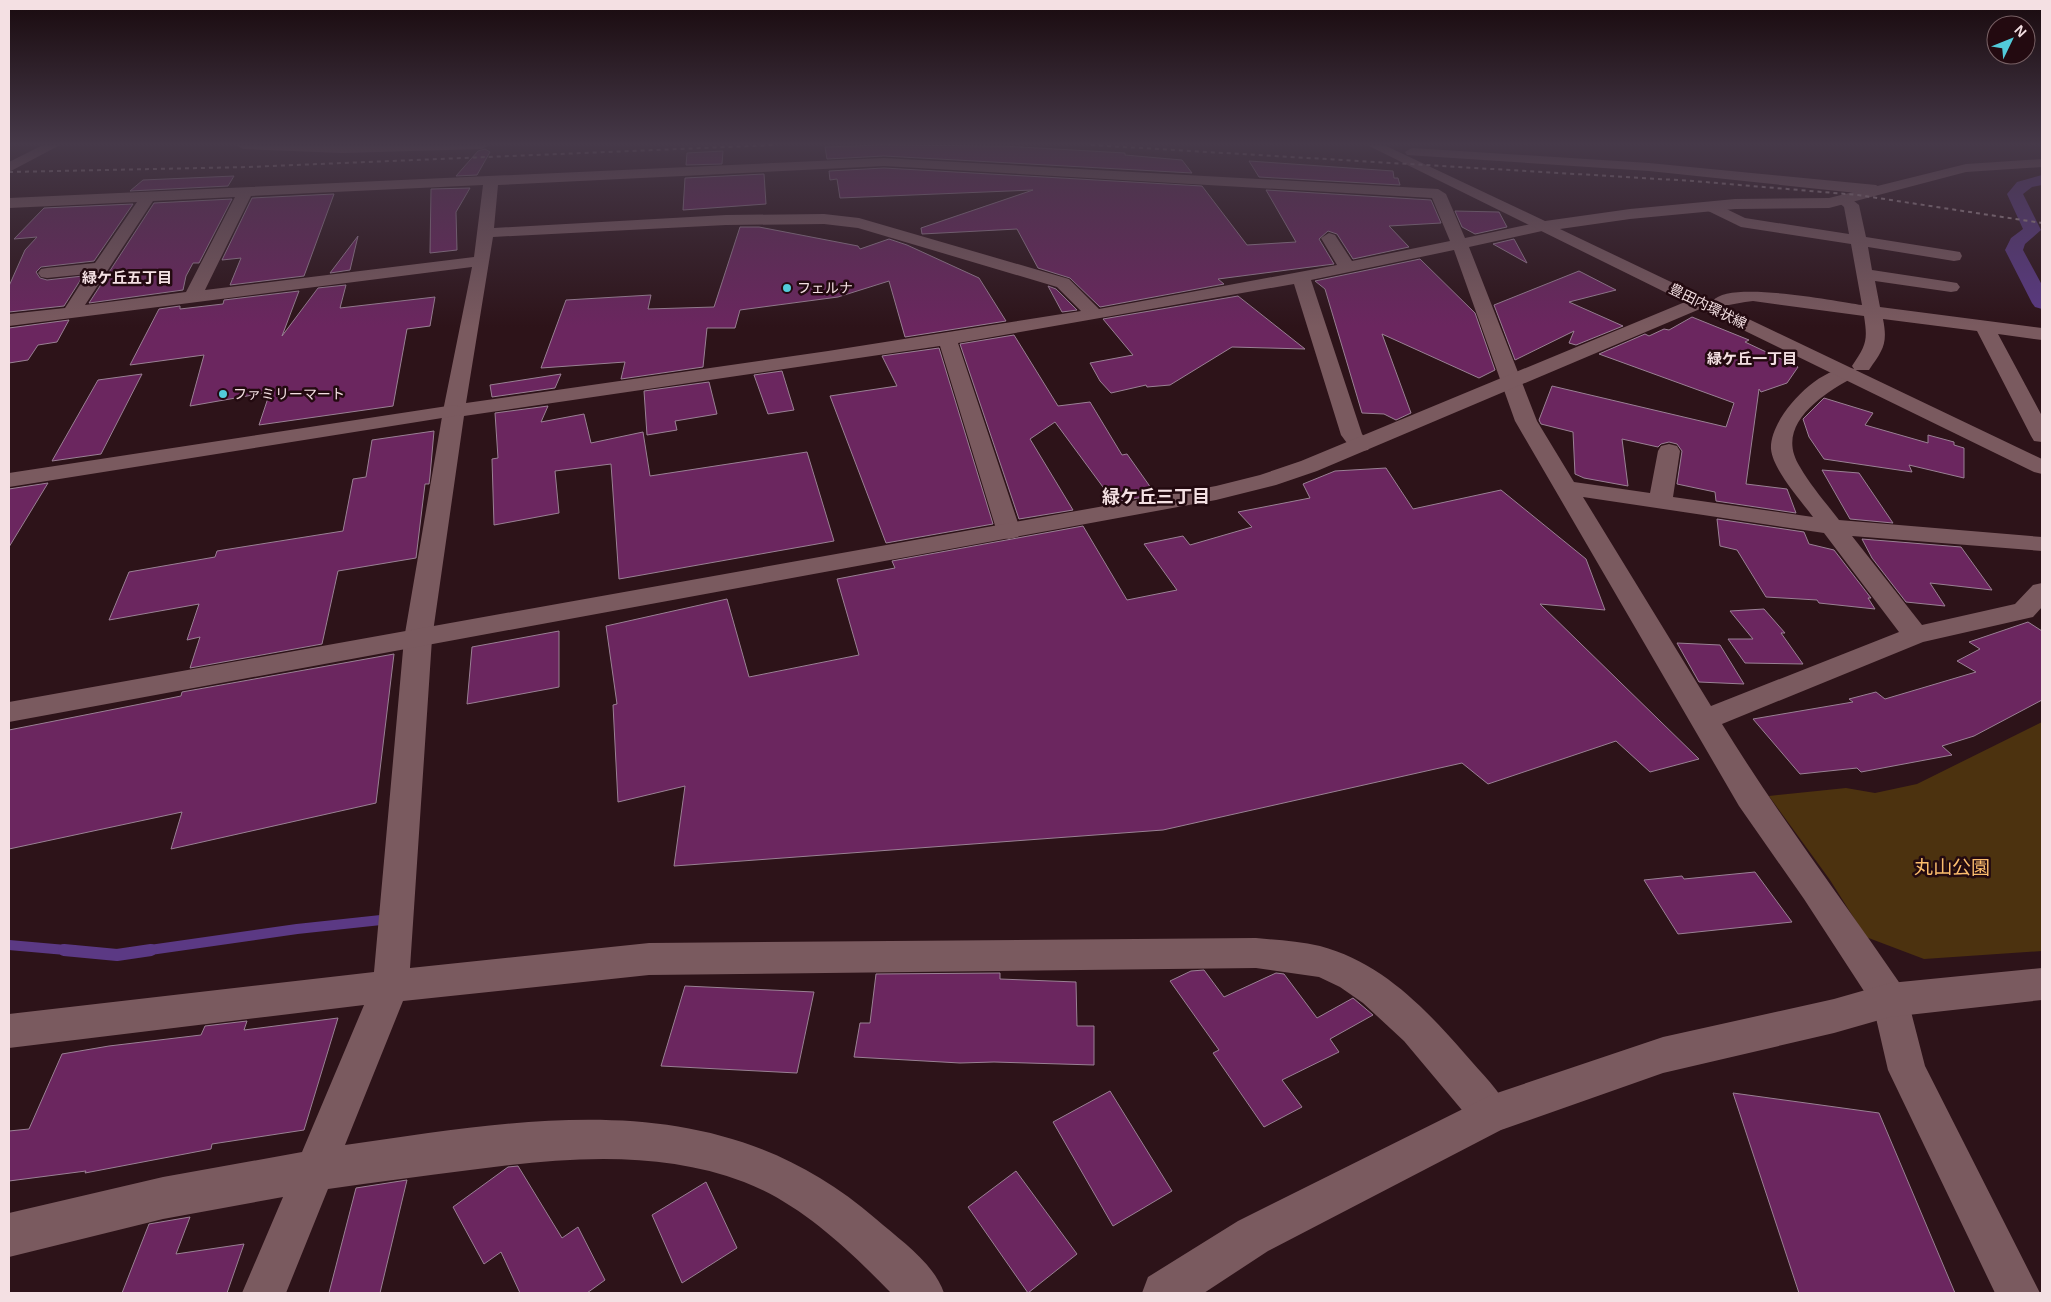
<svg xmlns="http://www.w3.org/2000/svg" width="2051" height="1302" font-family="Arial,'Noto Sans JP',sans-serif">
	<rect width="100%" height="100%" fill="#2d1319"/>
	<path fill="#4c320f" d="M2042 722V951L1924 959 1866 937 1830 880 1769 796 1846 788 1875 793 1917 784Z"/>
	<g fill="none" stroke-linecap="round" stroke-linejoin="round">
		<path stroke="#5b3984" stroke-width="10" d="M9 945 77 951
			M143 951 297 929 381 920"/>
		<path stroke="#5b3984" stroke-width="12" d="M64 950 117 955 151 950"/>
		<path fill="#5b3984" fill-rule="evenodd" d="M2042 175V185L2032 187 2023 194 2041 230 2025 244 2023 250 2042 285V309L2035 307 2032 303 2005 250 2011 238 2023 229 2007 194 2017 182Z"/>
	</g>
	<path fill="#6b265f" stroke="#9a8094" d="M880 145 1003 146 1125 153V155L1182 160 1192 173 884 156 827 159 825 147Z
		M485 149 490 152 477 175 456 176 478 151Z
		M723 151 722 164 686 165 687 153Z
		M1249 161 1393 171 1394 178H1398L1400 185 1259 177Z
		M884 168 1202 186 1247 245 1296 242 1266 190 1431 200 1441 223 1389 226 1409 247 1353 259 1337 234 1328 231 1319 239 1334 264 1218 279 1224 284 1100 307 1070 278 1038 268 1017 229 922 234 921 228 1033 190 840 198 837 179 830 180 829 171Z
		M764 174 766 204 683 210 685 178Z
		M234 176 228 186 130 191 143 180Z
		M470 188 456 212 457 250 430 253 431 189Z
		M334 194 304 276 230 285 241 258 222 260 252 198Z
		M232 199 199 263H193L186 276 183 290 89 303 154 203Z
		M133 204 94 261 41 267 36 272 40 278 47 280 83 276 64 306 9 312V286L25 250 37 237 14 239 44 208Z
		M1455 211 1499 212 1507 227 1475 234 1462 227Z
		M740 227H759L858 246 860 249 889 239 907 245 979 278 1006 321 905 337 889 281 838 297 740 310 735 328H707L703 367 621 379 625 362 541 368 566 300 651 295 648 309 714 307Z
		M358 236 350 270 330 273Z
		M1514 239 1527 263 1493 244Z
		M1420 259 1475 313 1495 370 1479 378 1382 334 1411 413 1396 420 1384 414 1362 413 1325 289 1315 281Z
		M1579 271 1616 290 1569 302 1623 326 1576 345 1569 343 1574 331 1515 360 1494 305Z
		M346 285 340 308 435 297 430 326 407 329 393 406 259 425 270 392 190 406 204 355 130 365 159 309 180 306V309L223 304 224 300 299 291 282 336 318 288Z
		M1048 286 1056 289 1077 310 1062 312Z
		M1238 296 1305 349 1232 347 1170 385 1147 387 1146 385 1111 393 1100 381 1090 363 1133 355 1103 319Z
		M1692 317 1749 340 1745 342 1798 367 1787 383 1761 392 1759 389 1746 484 1787 489 1796 513 1716 501 1715 492 1677 484 1682 451 1677 444 1669 442 1661 444 1658 447 1622 439 1628 486 1584 478 1575 474 1573 432 1541 424 1539 420 1552 386 1726 427 1734 403 1599 354 1645 334 1649 336 1664 329 1669 330Z
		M69 320 57 342 38 345 28 360 9 363V328Z
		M1014 335 1058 406 1090 402 1122 455 1127 454 1156 495 1114 502 1055 422 1030 439 1073 510 1019 519 960 344Z
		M939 348 993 524 886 543 830 396 897 386 882 356Z
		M782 371 794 410 768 414 754 375Z
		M142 374 101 454 52 461 98 380Z
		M561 374 555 388 492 397 490 385Z
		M709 382 717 414 675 421 677 430 647 435 644 391Z
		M1824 398 1873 413 1865 425 1928 443V435L1954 442V445L1964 448V478L1909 465 1912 472 1824 459 1809 437 1803 419Z
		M548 406 541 422 584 414 591 443 643 432 650 476 807 452 834 541 619 579 611 464 555 471 559 513 494 525 492 459 498 458 495 413Z
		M434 431 430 476 429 484H425L416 558 338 571 322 644 190 668 200 637 187 640 199 604 109 620 129 572 215 557 217 551 343 531 353 479 366 477 372 440Z
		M1386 468 1413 509 1501 490 1586 559 1605 610 1540 604 1699 759 1650 772 1616 741 1488 784 1462 763 1163 830 674 866 685 786 618 802 613 705 617 704 606 626 727 599 749 677 859 655 837 579 895 568 892 561 1083 526 1127 600 1177 590 1144 544 1183 536 1190 545 1252 527 1238 512 1310 498 1303 484 1335 471Z
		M1822 470 1859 473 1893 523 1850 519Z
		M48 483 9 547V489Z
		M1717 519 1804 532 1809 544 1834 550 1871 598H1868L1875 609 1819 603 1817 600 1766 597 1737 550 1720 546Z
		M1862 539 1961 547 1992 590 1930 583 1945 606 1906 602 1872 558Z
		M1764 609 1785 633H1781L1803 664 1745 663 1728 639H1753L1730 611Z
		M2028 622 2042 631V700L1974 736 1942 746 1952 755 1861 772 1857 768 1800 774 1753 719 1853 702 1849 699 1876 692 1885 699 1976 672 1957 661 1980 649 1969 642Z
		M559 631V687L467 704 472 647Z
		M1677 643 1720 645 1744 684 1699 682Z
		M394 654 376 803 171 849 182 812 9 849V730L181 696 182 692Z
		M1755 872 1792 922 1678 934 1644 880 1682 876 1684 879Z
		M1204 970 1224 997 1276 973 1284 974 1317 1018 1353 998 1373 1015 1330 1039 1339 1052 1282 1080 1302 1107 1264 1127 1213 1053 1219 1050 1170 981 1191 971Z
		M1000 973V979L1076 982 1077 1026H1094V1065L994 1062 960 1063 854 1057 860 1023H870L876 974Z
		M685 986 814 992 797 1073 661 1066Z
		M338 1018 304 1130 212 1144 211 1149 85 1173 86 1171 9 1181V1131L29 1129 62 1054 109 1046 201 1035 205 1026 247 1021 244 1030Z
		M1110 1091 1172 1191 1113 1226 1053 1122Z
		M1733 1093 1879 1113 1955 1293H1799Z
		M518 1166 562 1238 578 1227 605 1280 587 1293H520L501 1252 484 1264 453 1207 508 1167Z
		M1016 1171 1077 1254 1028 1293 968 1207Z
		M407 1180 380 1293H329L356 1188Z
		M706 1182 737 1248 682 1283 652 1215Z
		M190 1217 176 1254 244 1244 227 1293H122L149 1224Z"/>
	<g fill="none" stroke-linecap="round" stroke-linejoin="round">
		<path fill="#7a5a5f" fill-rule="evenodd" d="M236 145H489L482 149 342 153 243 149Z
			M1412 148 1649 163 1876 185 1884 190 1876 195 1649 171 1407 155 1405 152Z
			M884 158 1438 189 1446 194 1465 238 1545 221 1551 223 1553 226 1551 229 1469 247 1537 421 1574 482 1650 493 1658 451 1661 446 1669 444 1677 446 1680 451 1673 497 1813 517C1800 499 1773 470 1771 449 1769 417 1823 361 1854 369L1852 366C1866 345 1868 341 1864 316L1753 301C1741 302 1726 307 1716 305L1713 301C1728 280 1835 301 1862 305L1851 244 1741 227 1704 209 1701 206 1704 203H1714L1745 218 1849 234 1844 207 1836 200 1839 197H1849L1859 205 1866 237 1954 251 1960 252 1962 256 1960 260 1954 261 1868 247 1872 270 1951 282 1957 283 1960 287 1957 291 1951 292 1875 281 1880 307 2042 328V340L1998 334 2042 416V442L2034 441 2031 436 1977 331 1883 319C1888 344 1883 350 1869 370H1855L1857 373 1854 377C1823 394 1773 425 1800 467 1811 486 1826 503 1839 520L2042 537V551L1852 536 1922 625 2015 604 2033 585 2042 583V607L2033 617 1923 642 1722 724C1778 815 1843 900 1903 988L1908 1000 1925 1066 2040 1293H1995L1888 1070 1873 1005 1804 899 1739 806 1515 421 1454 250 1311 280 1362 434 1371 445 1368 450C1353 453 1349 446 1341 435L1294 284 958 343 1021 532 1018 537 1009 539 1000 537 997 532 940 346 464 416 432 639 410 968 649 943 1256 938C1277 940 1299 941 1320 946 1381 962 1425 1008 1465 1054 1481 1073 1501 1091 1511 1114L1505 1128 1491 1133 1477 1128 1404 1041 1363 1003 1340 987 1319 977 1256 968 649 975 403 1001 345 1145C535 1118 718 1082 876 1219 900 1240 934 1263 944 1293H891C849 1250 801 1204 744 1182 656 1149 561 1158 470 1170 423 1176 375 1182 328 1189L286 1293H242L283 1197 163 1219 9 1257V1213L163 1177 302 1152 364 1005 9 1048V1014L374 972 404 639 443 411 472 267 9 326V314L65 308 87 274 47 278 41 277 38 273 41 269 47 268 95 263 137 202 9 208V198ZM884 166 1432 198 1450 241 1352 261 1335 235 1329 233 1321 238 1337 265 1099 309 1069 279 859 218 824 214 726 215 494 228 498 185ZM483 185 474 257 205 290 251 196ZM235 197 186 292 85 305 153 201ZM824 224 858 228 1057 287 1081 311 828 351 466 403 493 237 726 225ZM1583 497 1824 533 1899 632 1711 706Z"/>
		<path fill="#7a5a5f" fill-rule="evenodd" d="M43 145H60L9 172V162Z
			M1367 145H1384L1545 221 1630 209 1735 199 1829 198 1966 164 2042 159V167L1966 172 1829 208 1735 209 1630 219 1560 229 2042 459V474L2034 472 1700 309 1317 471 1276 485 1216 500 9 722V702L1216 486 1260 475 1301 461 1685 302Z
			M454 405 461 407 465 411 461 415 9 487V473Z
			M2042 968V1000L1890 1017 1834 1033 1663 1073 1501 1130 1268 1251 1204 1293H1142L1148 1277 1238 1221 1491 1095 1663 1037 1834 999 1890 983Z"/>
		<path stroke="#ab9498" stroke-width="2" stroke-dasharray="4 4" stroke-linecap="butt" d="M1091 145 1693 181 1858 195 2042 223
			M9 172 248 167 774 145"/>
	</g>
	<linearGradient id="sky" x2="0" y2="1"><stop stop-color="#190a0e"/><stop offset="0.44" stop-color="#463949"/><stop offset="1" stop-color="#463949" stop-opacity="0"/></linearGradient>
	<rect width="2051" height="327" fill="url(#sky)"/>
	<g fill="#52cbda" stroke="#230a10" stroke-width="2">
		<circle cx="787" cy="288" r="5"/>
		<circle cx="223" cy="394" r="5"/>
	</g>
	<g text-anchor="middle" stroke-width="5" stroke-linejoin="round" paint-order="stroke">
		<g font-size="14" fill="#f4e0e3" stroke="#230a10" text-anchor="start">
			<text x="797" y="293">フェルナ</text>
			<text x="233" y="399">ファミリーマート</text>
		</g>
		<g font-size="14" fill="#f4e0e3" stroke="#230a10">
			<text transform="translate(1708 306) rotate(26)" y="5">豊田内環状線</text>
		</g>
		<g font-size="15" font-weight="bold" fill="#f4e0e3" stroke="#230a10">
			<text x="127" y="283">緑ケ丘五丁目</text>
			<text x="1752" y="364">緑ケ丘一丁目</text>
		</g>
		<g font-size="18" font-weight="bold" fill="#f4e0e3" stroke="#230a10">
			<text x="1156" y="503">緑ケ丘三丁目</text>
		</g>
		<g font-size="19" fill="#fcbd6d" stroke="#230a10">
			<text x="1952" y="874">丸山公園</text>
		</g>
	</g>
	<rect width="2051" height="1302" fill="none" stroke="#f4e0e3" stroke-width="20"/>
	<g transform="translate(2011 40) rotate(47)"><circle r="24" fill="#230a10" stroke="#776064"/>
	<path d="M0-4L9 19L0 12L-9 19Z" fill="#52cbda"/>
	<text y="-8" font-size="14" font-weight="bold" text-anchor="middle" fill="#f4e0e3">N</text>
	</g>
</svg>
